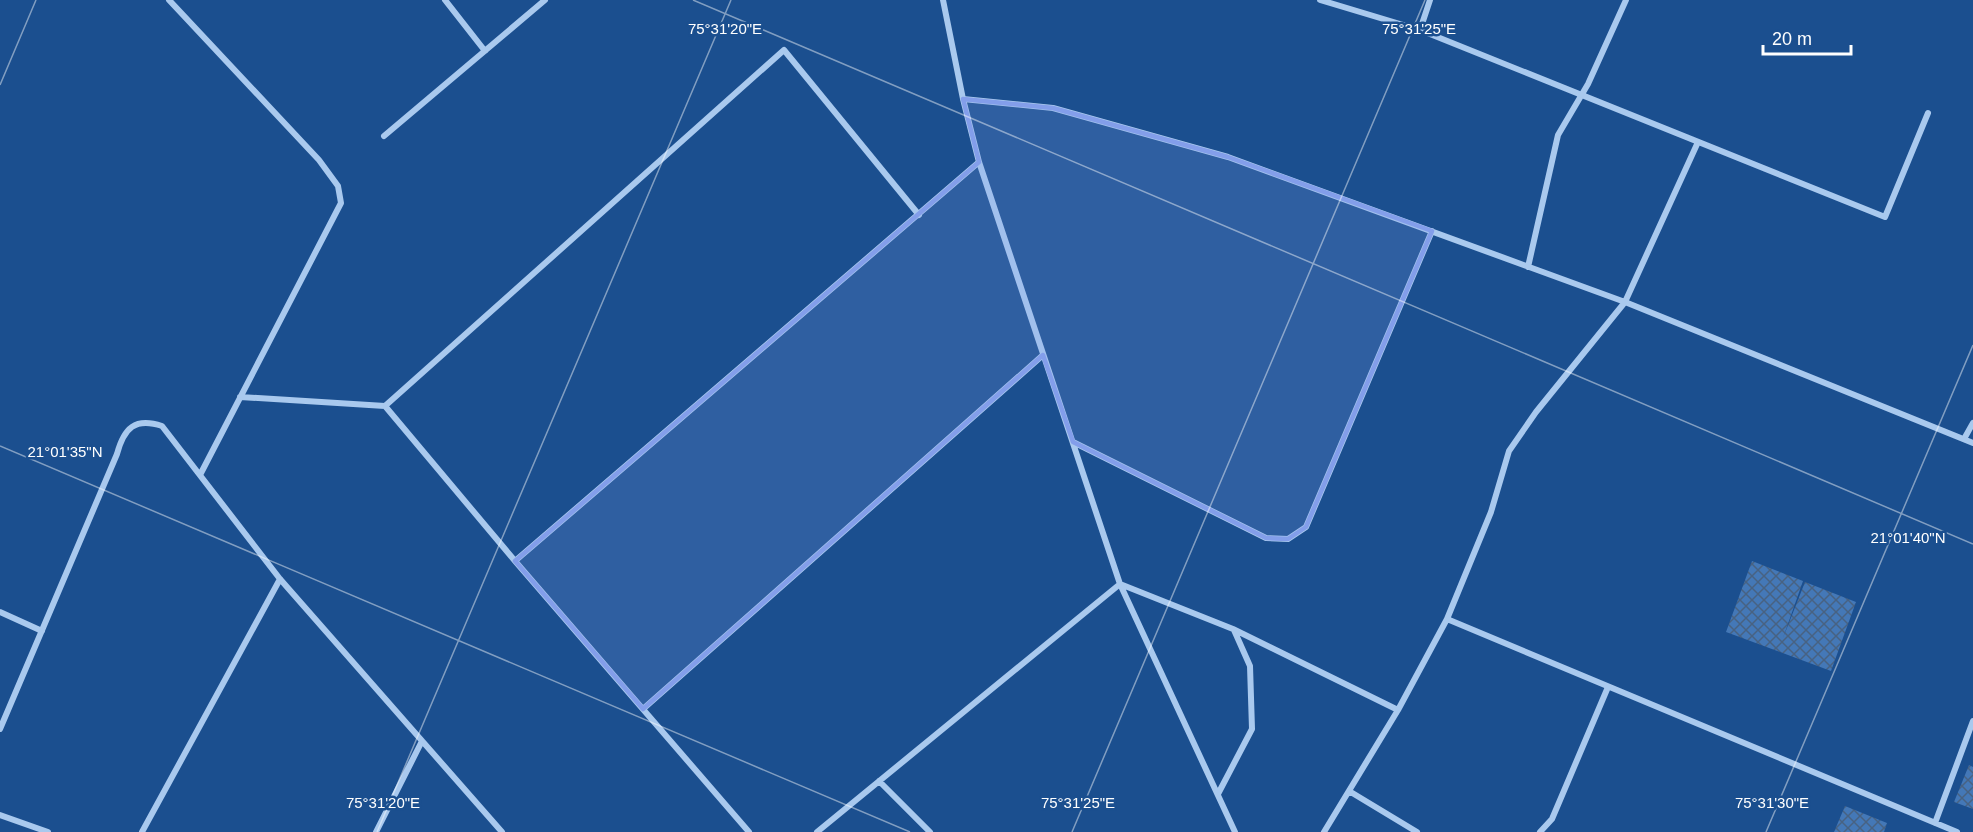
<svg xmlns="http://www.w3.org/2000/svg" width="1973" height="832" font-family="Helvetica,sans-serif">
	<defs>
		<pattern id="building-cross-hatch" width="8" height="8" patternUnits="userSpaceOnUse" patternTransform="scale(1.5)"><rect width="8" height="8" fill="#4478b7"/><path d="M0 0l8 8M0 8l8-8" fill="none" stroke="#486282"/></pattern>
	</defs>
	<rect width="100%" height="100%" fill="#1b4f8f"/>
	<path fill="url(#building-cross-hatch)" d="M1752 561 1803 581 1783 638 1805 582 1856 602 1831 671 1726 632Z
		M1969 765 1973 767V809L1954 802Z
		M1845 806 1887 823 1884 832H1834Z"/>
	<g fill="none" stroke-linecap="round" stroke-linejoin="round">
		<path stroke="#a9c9ee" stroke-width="6" d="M169 0 319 160 338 186 341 203 200 475
			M445 0 485 51
			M943 0 963 99 979 162 1120 584 1235 832
			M1320 0 1420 30 1885 217 1928 113
			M1420 30 1430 0
			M963 99 1053 108 1228 157 1625 302 1973 443
			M384 136 545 0
			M1528 267 1558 135 1588 84 1626 0
			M240 397 385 406
			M1964 439 1973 423
			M1073 442 1266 538 1288 539 1306 527 1432 231
			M515 561 385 406 784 50 919 215
			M0 612 42 631
			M1447 619 1957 832
			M643 709 1043 355
			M0 729 117 454C124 428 135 417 162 426L280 579 502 832
			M879 781 930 832
			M1349 791 1417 832
			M1218 794 1252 729 1250 666 1234 630
			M0 815 48 832
			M1935 823 1973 721
			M142 832 280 579
			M376 832 422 741
			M749 832 515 561 979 162
			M817 832 1120 584 1233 629 1398 710 1447 619 1491 512 1509 451 1536 412 1625 302 1698 142
			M1324 832 1398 710
			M1540 832 1552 819 1608 687"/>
	</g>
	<path fill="#839eea" fill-opacity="0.2" stroke="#839eea" stroke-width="4.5" stroke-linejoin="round" d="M963 99 1053 108 1228 157 1432 231 1306 527 1288 539 1266 538 1073 442 1043 355 643 709 515 561 979 162Z"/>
	<path fill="none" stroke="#fff" stroke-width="1.5" stroke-opacity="0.45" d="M693 0 1973 544M0 85 36 0M0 446 910 832M377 832 731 0M1072 832 1425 0M1766 832 1973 345"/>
	<g font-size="15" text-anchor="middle" fill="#fff" stroke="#1b4f8f" stroke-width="5" stroke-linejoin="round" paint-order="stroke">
		<text x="725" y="34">75°31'20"E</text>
		<text x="1419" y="34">75°31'25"E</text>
		<text x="65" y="457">21°01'35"N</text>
		<text x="1908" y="543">21°01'40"N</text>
		<text x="383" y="808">75°31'20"E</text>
		<text x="1078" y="808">75°31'25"E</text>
		<text x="1772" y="808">75°31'30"E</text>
	</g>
	<path d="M1763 45v9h88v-9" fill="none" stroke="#ffffff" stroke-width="3"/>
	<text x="1772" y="45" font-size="18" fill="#ffffff" stroke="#1b4f8f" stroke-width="4.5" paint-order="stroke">20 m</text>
</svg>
